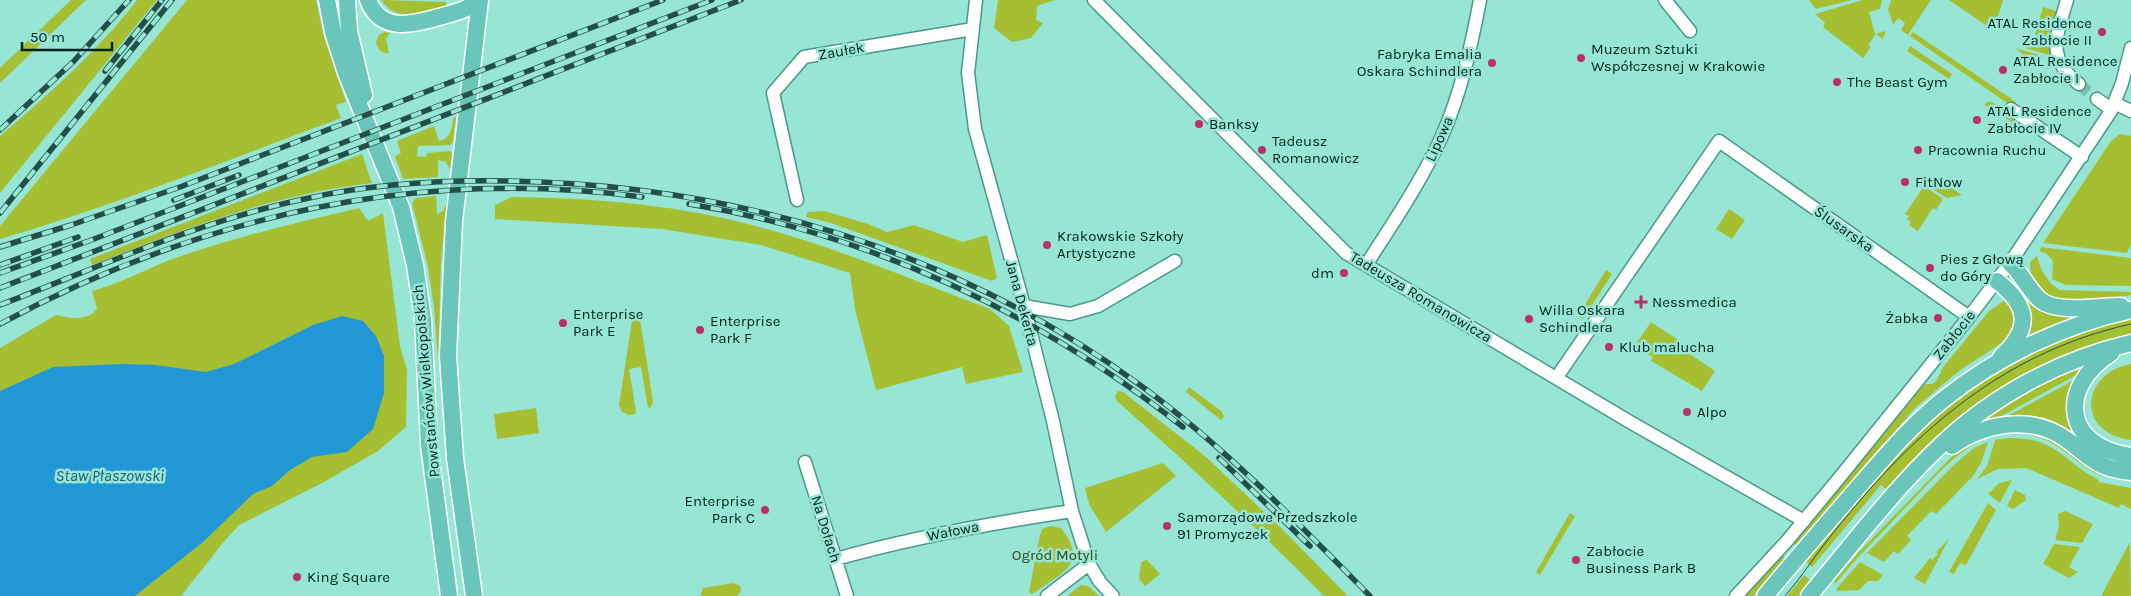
<svg xmlns="http://www.w3.org/2000/svg" width="2131" height="596" font-family="Karla,sans-serif">
	<rect width="100%" height="100%" fill="#97e5d5"/>
	<path fill="#a6bf32" d="M71 0H86L0 83V68Z
		M137 0H157L0 193V136C49 94 98 51 137 0Z
		M187 0H316L324 37 346 102 336 105 341 118C228 160 116 205 0 239V226Z
		M381 0 446 2 448 8C423 14 399 24 381 0Z
		M998 0H1055L1037 6 1036 20 1043 23 1031 38 1012 42 994 28Z
		M1809 0H1852L1816 9Z
		M1863 0H1882L1880 9 1869 12 1875 34 1886 31 1883 39 1876 34 1868 45 1871 47 1863 58 1823 27 1825 23 1815 14Z
		M1891 0H1931L1908 35 1901 30 1905 23 1898 18 1893 25 1888 9Z
		M1949 0H2003L1996 23 1993 22 1990 28Z
		M2043 7 2059 12 2052 40 2035 35Z
		M384 32 390 33 386 39 389 53C381 54 378 49 376 42L379 35Z
		M1913 32 2016 102 2013 107 1910 36Z
		M2031 36 2052 42 2053 56 2025 48Z
		M1910 46 1952 74 1949 79 1907 51Z
		M2015 48 2043 56 2037 65Z
		M1987 102H1992L2026 125 2019 122 2016 125 1985 105Z
		M456 117 453 142 450 145 418 146 417 156 426 157 427 153 450 151 452 154 450 170 446 162 438 160V177L403 179 395 156 401 153 397 141 434 126 439 141C451 139 452 128 453 118Z
		M2120 134 2131 136V244L2127 253 2043 243 2111 141Z
		M362 154 372 183C274 194 184 229 92 265L90 259Z
		M1941 181 1962 195 1947 198 1934 190Z
		M1924 186 1943 199 1936 210 1933 208 1918 231 1909 225 1911 222 1907 219 1909 216 1905 214Z
		M436 196 437 214 443 211 447 202 441 263 438 363 434 307 428 267 412 203 416 198Z
		M512 197C596 198 681 205 763 228 840 249 915 281 990 309L1009 326 1023 372 966 384 962 367 876 390 855 309 850 273 761 245 662 229 495 219V205Z
		M359 208 368 221 383 213 400 346 407 370 406 427 378 451 324 482 239 525 222 544 181 596H30L224 390 0 417V348L56 315C70 318 87 322 97 309L92 291C123 283 151 266 181 256 240 236 299 222 359 208Z
		M1729 209 1745 220 1732 239 1716 229Z
		M824 211 868 224 887 232 914 225 963 242 987 235 997 278 992 281 831 223 806 217 808 212Z
		M2041 247 2131 258V286L2066 285 2052 279 2053 261 2047 254 2040 251Z
		M2037 256C2040 269 2048 284 2060 290L2131 292V295C2096 301 2031 317 2030 262Z
		M1606 270 1612 274 1583 319 1578 316Z
		M2018 281 2045 312 2064 315 2096 311 2023 340C2032 314 2031 308 2015 285Z
		M2005 300C2021 307 2015 329 2006 340L1959 371 1915 408 1796 546 1793 543 1923 384H1932L1937 380 1943 367 1989 311Z
		M636 316 640 319 653 402 651 407 648 408 641 367 629 369 636 411 635 414 629 415 622 412 619 405 632 321Z
		M2131 319V336L2059 359 1889 492 1881 485 1812 567 1804 560C1836 523 1867 484 1902 448 1963 384 2044 337 2131 319Z
		M1651 322 1680 341 1678 346 1715 371 1702 391 1651 361 1653 357 1634 347Z
		M2131 364V440C2074 433 2082 372 2131 364Z
		M2085 365 2080 373 1994 420 1981 423 2034 388Z
		M2076 379 2069 405 2115 458 2131 465 2116 464 2004 418Z
		M1189 387 1221 411 1224 416 1221 420 1186 392Z
		M1118 391 1123 392 1205 456 1279 526 1348 596H1324C1257 528 1188 464 1117 401L1115 396Z
		M536 408 539 433 497 439 494 414Z
		M2013 429 2049 436 2100 472 2101 476C2062 455 2054 430 2003 434L2001 432Z
		M1989 437C1954 451 1930 483 1904 509 1881 534 1857 557 1836 583L1833 582 1858 553 1960 448 1968 443Z
		M2008 438C2057 437 2062 461 2099 480V482L2131 488V509L2121 504 2119 508 2026 468 1998 469 1977 479 1987 466 1995 440Z
		M1988 442 1981 463 1973 476 1936 514 1931 511 1907 536 1911 540 1898 554 1894 551 1884 562 1867 553 1954 465 1974 448Z
		M1163 463 1176 476 1106 532 1089 504 1085 488Z
		M2012 480 2000 503 1988 494 1999 483Z
		M2015 490 2025 495 2026 500 2013 509 2007 506Z
		M1988 503 1996 510 1966 565 1960 563 1954 574 1949 572Z
		M2065 511 2093 524 2082 543 2055 540 2059 526 2058 514Z
		M1570 513 1575 516 1540 575 1536 572Z
		M1051 526 1061 528C1090 565 1060 574 1032 594L1029 592 1040 535 1042 529Z
		M1949 539 1925 584 1914 578 1930 558 1932 560 1938 554 1936 552Z
		M2130 542 2131 596H2101Z
		M2054 544 2080 547 2069 567 2078 572 2069 578 2043 564Z
		M1782 556 1786 559 1754 596H1746Z
		M1146 559 1160 574 1145 586 1139 579 1141 563Z
		M1860 562 1883 575 1878 581H1868L1859 590 1838 591 1836 589Z
		M1804 575 1812 582 1800 596H1787Z
		M734 583 740 586 741 591 737 596H700L703 588Z
		M1081 585 1088 586 1099 596H1067Z"/>
	<path fill="#2297d6" d="M342 316 363 321 376 336 384 356V393L373 429 347 452 312 457 290 470 272 486 253 494 203 542 135 596H0V391L53 367 123 364 155 365 206 372 234 364 313 325Z"/>
	<g fill="none" stroke-linecap="round" stroke-linejoin="round">
		<path stroke="#79beb0" stroke-width="12" stroke-dasharray="12 6" stroke-linecap="butt" d="M2079 84 2097 99"/>
		<defs>
			<path id="minor" d="M976 0 968 73 975 129 1024 306 1053 421 1072 511 1089 564 1100 582 1113 596
				M1094 0 1346 253 1630 422 1804 521
				M1665 0 1690 31
				M2067 0C2057 35 2045 58 2079 84
				M2097 99 2111 109
				M2114 103 2131 111
				M2011 109 2082 157
				M797 200 773 93 804 57 973 29
				M1366 265C1393 223 1421 182 1442 136 1461 93 1471 47 1480 0
				M1024 306 1070 314 1098 306 1175 261
				M1561 371 1719 141 1969 317
				M805 462 847 596
				M836 559C913 537 992 523 1072 511
				M1047 596 1089 564
				M1736 596 1786 542 1840 477 1969 317 2010 263 2111 111 2122 83 2131 48"/>
			<path id="major" d="M327 0 333 32 346 73 401 207 415 265 423 319 429 445 449 596
				M347 0 349 31 364 95
				M368 0C381 34 413 24 439 17 453 13 467 10 479 1
				M2010 263C2022 274 2028 289 2040 300 2057 314 2099 306 2121 306
				M1997 281C2029 306 2032 328 2001 357
				M2111 353C2057 388 2064 447 2131 456
				M1952 446C1985 423 2032 414 2067 440 2093 459 2096 468 2131 472
				M474 596 455 458 448 356 454 221 480 0
				M1765 596C1794 561 1824 527 1854 492 1882 460 1910 426 1944 399 1998 356 2063 325 2131 310
				M1809 596C1852 545 1893 490 1942 444 1994 395 2061 359 2131 343"/>
		</defs>
		<use href="#minor" stroke="#499889" stroke-width="15"/>
		<use href="#major" stroke="#fff" stroke-width="19"/>
		<use href="#minor" stroke="#fff" stroke-width="12"/>
		<use href="#major" stroke="#6ac6ba" stroke-width="16"/>
		<path stroke="#244f48" stroke-width="1" d="M1785 596C1800 579 1812 560 1826 542 1907 438 1999 353 2131 324"/>
		<defs>
			<path id="rail" d="M105 71 162 0
				M0 130 74 61 129 0
				M174 200 239 175
				M689 204C868 233 1040 314 1183 427
				M0 213 172 0
				M0 247 71 225 180 187 663 0
				M0 265 78 237
				M0 273 94 239 712 0
				M0 288 741 0
				M0 305C101 266 202 220 309 198 373 184 440 180 506 181 733 184 957 251 1140 385 1225 447 1297 522 1370 596
				M0 324C201 216 414 167 642 197
				M1219 458 1310 546"/>
		</defs>
		<use href="#rail" stroke="#244f48" stroke-width="5.5"/>
		<use href="#rail" stroke="#97e5d5" stroke-width="4" stroke-dasharray="11" stroke-linecap="butt"/>
	</g>
	<g fill="#b92f6a" stroke="#97e5d5" stroke-width="2">
		<circle cx="2102" cy="32" r="5"/>
		<circle cx="1581" cy="58" r="5"/>
		<circle cx="1492" cy="63" r="5"/>
		<circle cx="2003" cy="70" r="5"/>
		<circle cx="1837" cy="82" r="5"/>
		<circle cx="1977" cy="120" r="5"/>
		<circle cx="1199" cy="124" r="5"/>
		<circle cx="1262" cy="150" r="5"/>
		<circle cx="1918" cy="150" r="5"/>
		<circle cx="1905" cy="182" r="5"/>
		<circle cx="1047" cy="245" r="5"/>
		<circle cx="1930" cy="268" r="5"/>
		<circle cx="1344" cy="273" r="5"/>
		<path d="M1638.5 294.5h5v5h5v5h-5v5h-5v-5h-5v-5h5z"/>
		<circle cx="1938" cy="318" r="5"/>
		<circle cx="1529" cy="319" r="5"/>
		<circle cx="563" cy="323" r="5"/>
		<circle cx="700" cy="330" r="5"/>
		<circle cx="1609" cy="347" r="5"/>
		<circle cx="1687" cy="412" r="5"/>
		<circle cx="765" cy="510" r="5"/>
		<circle cx="1167" cy="526" r="5"/>
		<circle cx="1576" cy="560" r="5"/>
		<circle cx="297" cy="577" r="5"/>
	</g>
	<g text-anchor="middle" stroke-width="5" stroke-linejoin="round" paint-order="stroke">
		<g font-size="15" fill="#02231e" stroke="#97e5d5" text-anchor="start">
			<text x="2092" y="28" text-anchor="end">ATAL Residence<tspan x="2092" dy="17">Zabłocie II</tspan></text>
			<text x="1591" y="54">Muzeum Sztuki<tspan x="1591" dy="17">Współczesnej w Krakowie</tspan></text>
			<text x="1482" y="59" text-anchor="end">Fabryka Emalia<tspan x="1482" dy="17">Oskara Schindlera</tspan></text>
			<text x="2013" y="66">ATAL Residence<tspan x="2013" dy="17">Zabłocie I</tspan></text>
			<text x="1847" y="87">The Beast Gym</text>
			<text x="1987" y="116">ATAL Residence<tspan x="1987" dy="17">Zabłocie IV</tspan></text>
			<text x="1209" y="129">Banksy</text>
			<text x="1272" y="146">Tadeusz<tspan x="1272" dy="17">Romanowicz</tspan></text>
			<text x="1928" y="155">Pracownia Ruchu</text>
			<text x="1915" y="187">FitNow</text>
			<text x="1057" y="241">Krakowskie Szkoły<tspan x="1057" dy="17">Artystyczne</tspan></text>
			<text x="1940" y="264">Pies z Głową<tspan x="1940" dy="17">do Góry</tspan></text>
			<text x="1334" y="278" text-anchor="end">dm</text>
			<text x="1652" y="307">Nessmedica</text>
			<text x="1539" y="315">Willa Oskara<tspan x="1539" dy="17">Schindlera</tspan></text>
			<text x="573" y="319">Enterprise<tspan x="573" dy="17">Park E</tspan></text>
			<text x="1928" y="323" text-anchor="end">Żabka</text>
			<text x="710" y="326">Enterprise<tspan x="710" dy="17">Park F</tspan></text>
			<text x="1619" y="352">Klub malucha</text>
			<text x="1697" y="417">Alpo</text>
			<text x="755" y="506" text-anchor="end">Enterprise<tspan x="755" dy="17">Park C</tspan></text>
			<text x="1177" y="522">Samorządowe Przedszkole<tspan x="1177" dy="17">91 Promyczek</tspan></text>
			<text x="1586" y="556">Zabłocie<tspan x="1586" dy="17">Business Park B</tspan></text>
			<text x="307" y="582">King Square</text>
		</g>
		<g font-size="15" fill="#02231e" stroke="#97e5d5">
			<text transform="translate(841 51) rotate(-10)" y="5">Zaułek</text>
			<text transform="translate(1439 139) rotate(-66)" y="5">Lipowa</text>
			<text transform="translate(1844 229) rotate(35)" y="5">Ślusarska</text>
			<text transform="translate(1421 297) rotate(31)" y="5">Tadeusza Romanowicza</text>
			<text transform="translate(1022 303) rotate(75)" y="5">Jana Dekerta</text>
			<text transform="translate(1954 335) rotate(-52)" y="5">Zabłocie</text>
			<text transform="translate(426 381) rotate(-95)" y="5">Powstańców Wielkopolskich</text>
			<text transform="translate(826 529) rotate(73)" y="5">Na Dołach</text>
			<text transform="translate(953 531) rotate(-11)" y="5">Wałowa</text>
		</g>
		<g font-size="15" fill="#3a4509" stroke="#97e5d5">
			<text x="1055" y="560">Ogród Motyli</text>
		</g>
		<g font-size="16" font-style="italic" fill="#22597b" stroke="#97e5d5">
			<text x="110" y="481">Staw Płaszowski</text>
		</g>
	</g>
	<path d="M22 42v8h90v-8" fill="none" stroke="#02231e" stroke-width="2.5"/>
	<text x="30" y="42" font-size="15" fill="#02231e" stroke="#97e5d5" stroke-width="4" paint-order="stroke">50 m</text>
</svg>
